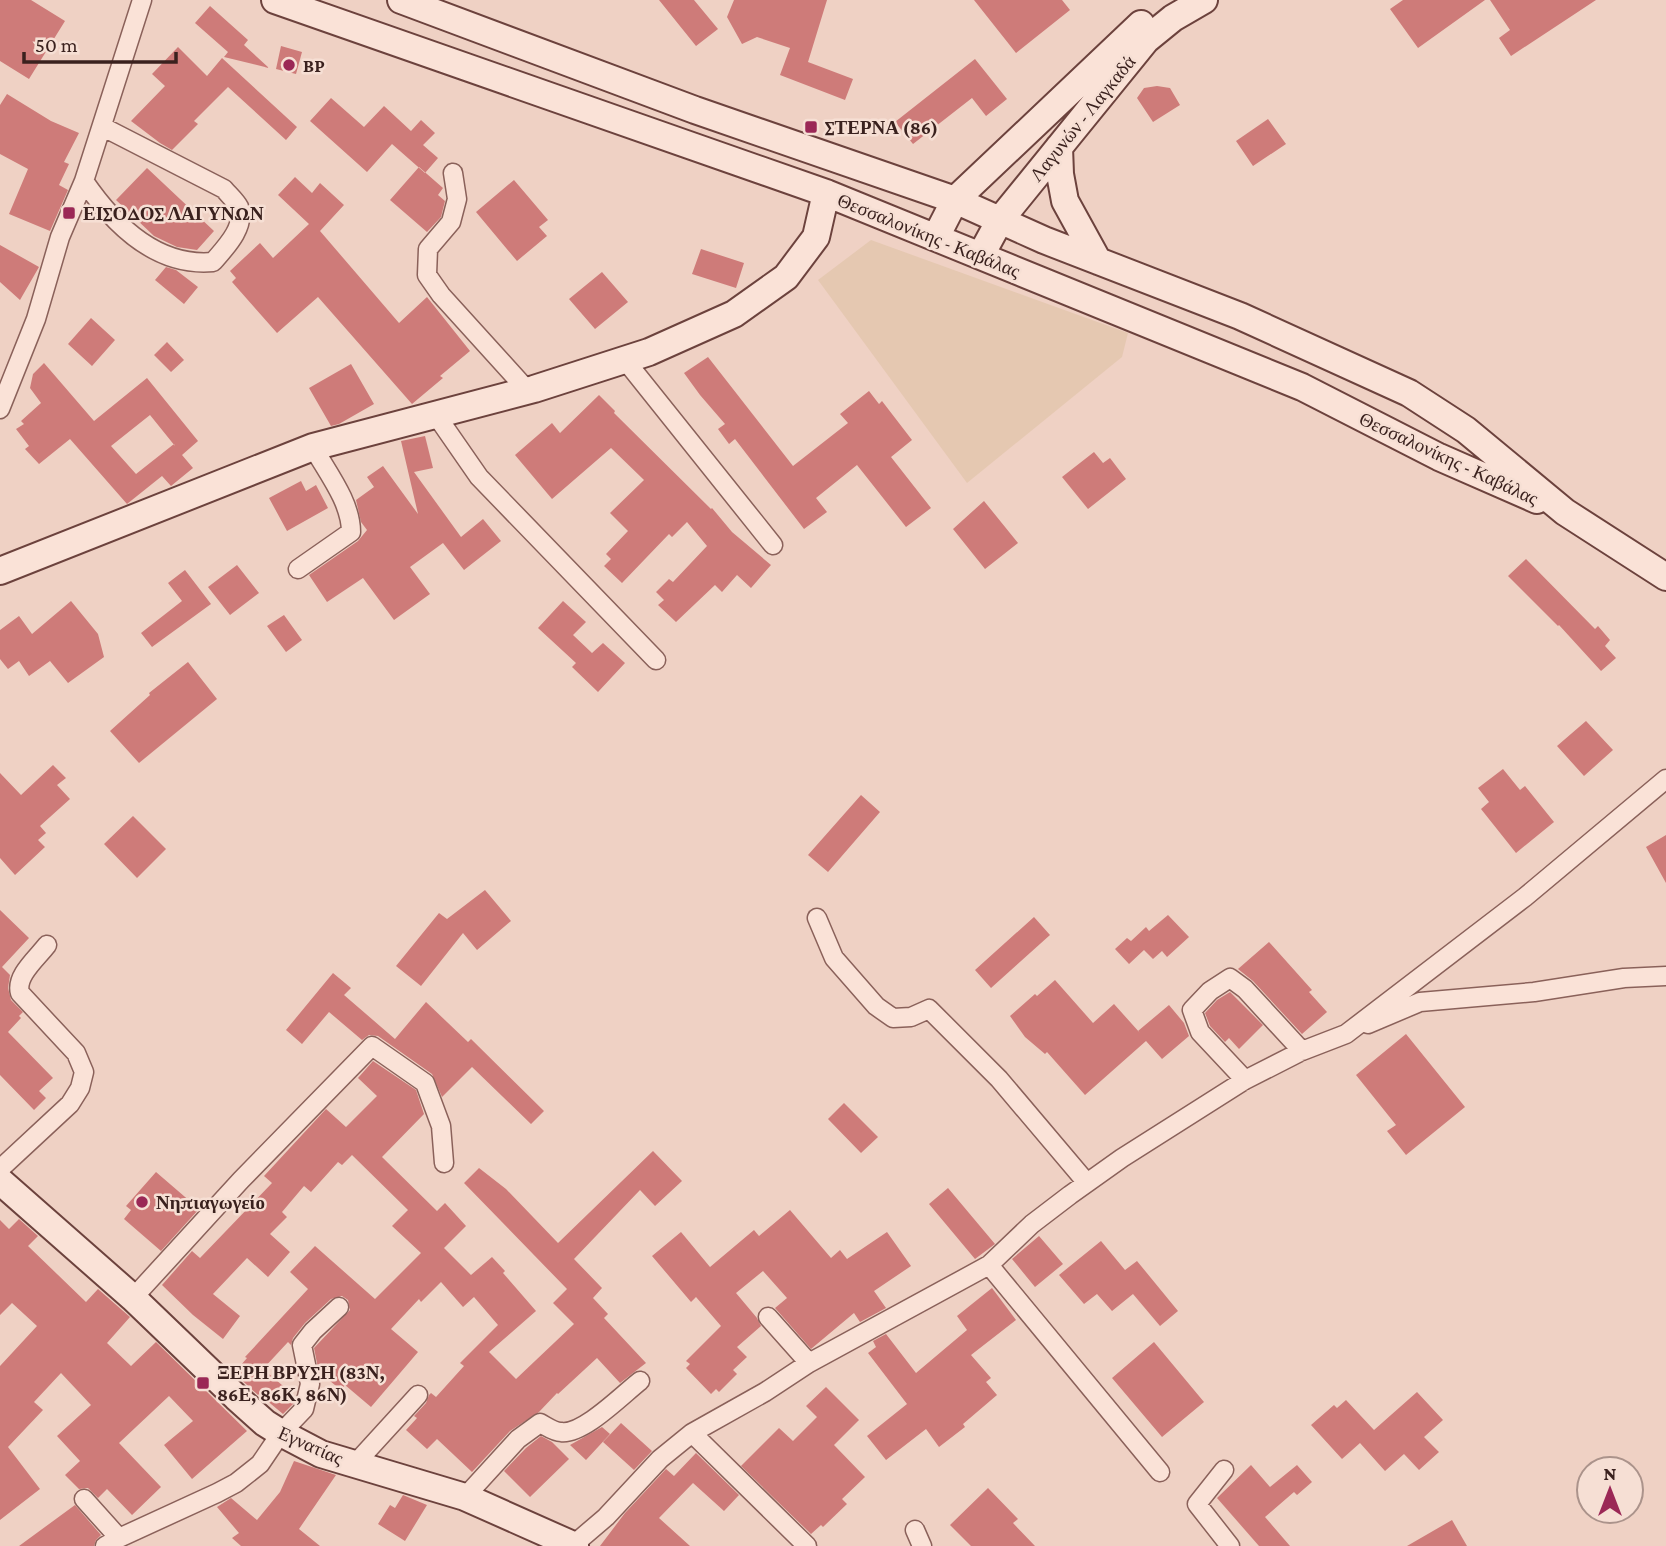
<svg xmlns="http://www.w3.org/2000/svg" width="1666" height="1546" font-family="'Crimson Pro',serif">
	<rect width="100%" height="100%" fill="#efd1c4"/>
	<path fill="#e5c8b1" d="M871 240 1128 333 1122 357 967 483 818 280Z"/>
	<path fill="#ce7b79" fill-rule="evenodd" d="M0 0H31L65 21 29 79 0 61Z
		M659 0H694L718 29 696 46Z
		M734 0H827L808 62 853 79 845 100 780 75 790 48 757 37 742 44 727 17Z
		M974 0H1062L1070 10 1016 53Z
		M1403 0H1485L1418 48 1390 9Z
		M1490 0H1596L1511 56 1499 38 1510 30Z
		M210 6 248 40 244 45 269 68 224 57 228 52 195 23Z
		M281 46 302 52 296 74 276 69Z
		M178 47 207 76 222 58 297 127 286 140 228 87 194 121 198 124 172 150 160 143 131 121 165 86 152 74Z
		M975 59 1007 99 986 116 972 98 913 144 895 122Z
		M1157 86 1170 88 1180 105 1153 122 1137 98 1144 88Z
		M7 94 51 121 79 133 64 162 69 164 59 185 68 190 50 231 9 214 28 169 0 154V105Z
		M331 98 364 127 384 106 411 131 421 120 435 133 423 145 438 158 425 173 392 144 367 172 310 121Z
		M1268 119 1286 144 1253 166 1236 141Z
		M419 167 443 188 438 195 445 201 441 217 427 232 390 200Z
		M147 168 214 231 197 250 177 247 154 236 116 200Z
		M295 177 312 193 320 183 344 205 320 231 399 323 427 297 470 351 440 376 443 378 412 404 318 297 277 333 232 282 236 278 230 271 260 243 273 258 309 224 278 195Z
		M514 180 548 220 539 227 547 236 517 261 476 212Z
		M0 245 39 267 20 300 0 282Z
		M701 249 744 263 736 288 692 274Z
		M166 267 176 270 198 287 184 304 155 280Z
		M602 272 628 302 595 329 569 299Z
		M91 318 115 340 92 366 68 344Z
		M167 342 184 360 171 372 154 355Z
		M708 357 793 466 848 423 840 414 869 391 879 404 882 401 912 440 891 457 931 508 906 527 857 465 816 498 827 512 804 529 735 439 729 444 718 429 725 424 700 395 684 373Z
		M44 363 94 421 147 378 198 441 182 455 193 468 171 486 162 476 127 504 70 439 39 464 25 449 29 446 16 429 24 424 21 421 41 403 30 388 33 374ZM150 415 175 446 174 444 136 474 111 446Z
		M351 364 374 404 339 424 331 426 309 388Z
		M599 395 615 411 614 413 711 509 712 508 732 532 771 565 751 588 737 575 722 592 715 585 676 622 658 605 664 600 656 592 669 579 673 582 707 546 687 522 672 537 669 534 622 583 604 566 611 559 606 554 628 531 610 513 644 480 611 448 552 499 515 455 552 423 560 433Z
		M425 436 433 468 414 472 461 537 483 519 501 541 464 570 443 543 410 567 430 594 394 620 363 578 327 602 309 575 358 541 367 530 361 522 356 500 374 487 367 477 383 466 418 514 401 441Z
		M1094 452 1103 463 1110 458 1126 479 1088 509 1062 477Z
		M301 481 306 491 316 485 328 508 287 531 269 498Z
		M984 501 1018 543 985 569 953 529Z
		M1526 559 1595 629 1598 626 1610 640 1605 646 1616 658 1601 671 1559 625 1558 626 1508 576Z
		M237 565 259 593 230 615 208 587Z
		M185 570 211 604 152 647 141 633 182 601 168 583Z
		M71 601 98 634 104 657 68 683 50 661 29 676 19 661 8 669 0 659V630L19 616 32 634Z
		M563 601 586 622 573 635 592 653 603 643 625 663 598 692 572 667 576 663 538 628Z
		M284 615 302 640 286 652 267 626Z
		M188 662 217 699 139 763 110 731 150 695 149 693Z
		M1586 721 1613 750 1584 776 1557 746Z
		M53 765 66 778 57 785 70 799 40 826 46 833 38 840 45 847 15 875 0 858V773L21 795Z
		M1503 769 1520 790 1525 786 1554 822 1516 853 1481 809 1489 802 1478 788Z
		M861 795 880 812 828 872 808 855Z
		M133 816 166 849 137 878 104 844Z
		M1666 835V883L1646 847Z
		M485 890 511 921 477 950 463 933 421 986 396 966 439 913 447 919Z
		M0 910 29 938 2 967 10 975 8 988 11 1000 23 1012 19 1016 21 1018 8 1032 53 1078 39 1091 46 1098 34 1110 0 1075Z
		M1168 915 1189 937 1167 957 1162 951 1153 959 1144 950 1129 964 1115 949 1127 938 1131 941 1146 927 1149 931Z
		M1034 917 1050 935 991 988 975 970Z
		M1269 942 1312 990 1309 992 1327 1012 1302 1034 1253 981 1238 969Z
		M333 973 351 988 344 995 395 1039 426 1002 468 1042 471 1039 544 1111 531 1124 472 1067 442 1097 432 1074 378 1036 369 1035 362 1040 329 1012 302 1044 286 1030Z
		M1055 980 1093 1023 1114 1004 1140 1033 1138 1031 1169 1005 1184 1023 1189 1036 1162 1059 1146 1041 1085 1095 1047 1052 1045 1054 1025 1037 1010 1016 1035 994 1037 996Z
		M1230 992 1263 1025 1239 1049 1229 1038 1225 1042 1210 1026 1205 1013 1217 1000Z
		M1406 1034 1465 1107 1406 1155 1387 1131 1396 1125 1356 1075Z
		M373 1061 416 1090 424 1114 382 1157 437 1211 445 1203 466 1226 444 1248 471 1275 492 1257 505 1271 503 1273 536 1311 489 1352 516 1379 574 1324 553 1303 567 1289 464 1183 479 1168 506 1189 558 1243 653 1151 682 1181 655 1206 640 1190 574 1259 602 1288 593 1298 608 1314 604 1318 646 1363 620 1383 597 1358 558 1394 557 1393 539 1412 510 1431 472 1472 437 1439 427 1449 406 1430 417 1418 414 1416 426 1403 429 1395 431 1393 436 1397 464 1366 460 1363 498 1325 474 1297 463 1307 441 1282 421 1302 419 1299 391 1329 418 1352 371 1407 345 1385 341 1390 319 1372 321 1370 318 1368 314 1348 350 1310 348 1300 342 1296 331 1299 305 1323 293 1338 291 1345 288 1342 263 1369 295 1396 294 1403 283 1414 259 1394 258 1395 234 1373 247 1358 245 1357 308 1289 290 1272 315 1246 375 1299 421 1253 392 1226 408 1210 352 1155 342 1165 338 1162 311 1192 304 1186 282 1212 287 1217 270 1234 290 1252 268 1277 247 1258 213 1294 240 1316 223 1339 193 1315 162 1285 192 1251 200 1258 272 1183 264 1176 326 1109 346 1127 377 1096 358 1078Z
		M844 1103 878 1137 861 1153 828 1119Z
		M156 1172 199 1209 161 1251 124 1219 131 1210 126 1206Z
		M948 1188 995 1244 975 1259 929 1204Z
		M790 1210 831 1258 840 1250 847 1259 887 1232 911 1266 874 1291 886 1308 860 1322 854 1313 811 1349 775 1308 787 1298 763 1271 736 1293 757 1318 761 1326 737 1347 747 1357 733 1370 737 1374 719 1392 716 1389 711 1394 686 1368 690 1364 686 1361 721 1326 696 1297 691 1302 652 1256 681 1232 710 1267 754 1230 759 1236Z
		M19 1219 38 1236 28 1246 86 1302 98 1289 130 1317 107 1343 131 1366 156 1342 247 1431 192 1479 164 1445 193 1421 169 1396 119 1443 161 1487 132 1515 107 1489 98 1498 88 1488 79 1489 65 1475 80 1461 57 1436 91 1405 61 1373 34 1402 43 1410 8 1447 40 1489 0 1520V1366L37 1326 12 1303 0 1315V1220L9 1229Z
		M1039 1236 1063 1264 1035 1287 1012 1259Z
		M1101 1241 1125 1270 1137 1261 1178 1311 1160 1326 1133 1294 1112 1311 1097 1294 1084 1304 1059 1275Z
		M992 1288 1016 1320 971 1355 991 1378 986 1382 997 1395 963 1424 965 1427 939 1447 926 1429 886 1460 867 1436 907 1404 868 1353 876 1347 873 1341 886 1334 916 1373 967 1330 957 1316Z
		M1154 1342 1204 1402 1162 1437 1112 1378Z
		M826 1387 859 1420 834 1445 865 1477 842 1499 847 1504 823 1527 821 1525 811 1534 741 1466 779 1428 793 1441 817 1417 806 1406Z
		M1417 1392 1443 1420 1424 1437 1439 1452 1419 1470 1404 1454 1385 1471 1360 1443 1342 1459 1311 1425 1334 1405 1337 1408 1346 1400 1374 1430Z
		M621 1423 652 1451 634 1470 603 1442Z
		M602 1427 610 1434 586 1460 570 1445Z
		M541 1436 552 1442 569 1459 530 1497 504 1471 526 1448Z
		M696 1453 739 1495 724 1511 693 1483 659 1518 690 1546H600L625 1513 666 1469 674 1476Z
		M294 1461 336 1475 299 1529 320 1546H241L232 1538 239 1533 217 1507 231 1498 257 1520 280 1492Z
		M1251 1465 1270 1487 1297 1465 1312 1482 1297 1495 1294 1492 1265 1517 1290 1546H1259L1217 1498Z
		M988 1488 1018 1519 1013 1523 1035 1546H971L950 1525Z
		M403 1495 427 1505 405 1541 378 1524 390 1505 395 1508Z
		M75 1505 101 1535 96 1540 94 1546H19Z
		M1452 1520 1467 1546H1407Z"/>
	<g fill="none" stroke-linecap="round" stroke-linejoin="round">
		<defs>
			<path id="street" d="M453 173 457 199 451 222 428 249 427 275 441 295 528 391
				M84 181C114 225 157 267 213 262 225 248 246 227 239 207 236 201 228 194 224 189L103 127
				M625 360 773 545
				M0 409 36 319 60 237 84 181 142 0
				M436 415 479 477 656 660
				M298 569 351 532C351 502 327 472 313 447
				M817 918 834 958 876 1006 893 1018 911 1017 929 1009 999 1079 1087 1183
				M1368 1024 1420 1002 1534 992 1624 978 1666 976
				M1245 1080 1200 1032 1192 1010 1210 991 1230 978 1245 989 1302 1051
				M0 1169 70 1104 80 1088 84 1072 76 1053 20 993C15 976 37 958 47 945
				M989 1265 1160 1472
				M133 1298 241 1180 372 1046 425 1083 441 1126 444 1163
				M768 1317 809 1363
				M692 1433 807 1546
				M355 1464 418 1395
				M1224 1470 1197 1504 1230 1546
				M465 1497 518 1439 540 1423C546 1426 554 1432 561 1432 583 1435 622 1395 640 1381
				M84 1499 119 1538
				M915 1530 922 1546
				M105 1546 119 1538 217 1493 236 1483 260 1464 281 1433 304 1409 310 1384 302 1345 313 1331 339 1307
				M572 1546 606 1517 660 1459 692 1433 765 1392 809 1363 989 1265 1032 1224 1070 1195 1122 1158 1245 1080 1302 1051 1346 1034 1525 897 1666 779"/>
			<path id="secondary" d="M275 0 826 193 1302 387 1439 457 1537 500
				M401 0 695 110 955 200 1044 240 1240 316 1409 393 1466 430 1565 512 1666 577
				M1059 147 1060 174 1065 201 1098 261
				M936 237 955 200 1141 24
				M981 255 1000 220 1146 40 1173 18 1204 0
				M0 571 313 447 534 389 649 352 734 314 786 277 816 237 826 193
				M0 1181 133 1298 236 1397 265 1423 281 1433 321 1454 465 1497 575 1546"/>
		</defs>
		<use href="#street" stroke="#8a615a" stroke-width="21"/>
		<use href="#secondary" stroke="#6c423d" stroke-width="30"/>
		<use href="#street" stroke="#fae2d7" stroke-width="18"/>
		<use href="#secondary" stroke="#fae2d7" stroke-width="26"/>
	</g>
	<g fill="#9b2856" stroke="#f6dfd4" stroke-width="2.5">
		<circle cx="289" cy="65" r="7"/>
		<rect x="804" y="120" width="14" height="14" rx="3.5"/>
		<rect x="62" y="206" width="14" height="14" rx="3.5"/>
		<circle cx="142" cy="1202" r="7"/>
		<rect x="196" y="1376" width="14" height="14" rx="3.5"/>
	</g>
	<g text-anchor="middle" stroke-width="5" stroke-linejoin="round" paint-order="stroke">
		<g font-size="19" font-weight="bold" fill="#3a211e" stroke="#f6dfd4" text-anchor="start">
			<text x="303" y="72">BP</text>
			<text x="825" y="134">ΣΤΕΡΝΑ (86)</text>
			<text x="83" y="220">ΕΙΣΟΔΟΣ ΛΑΓΥΝΩΝ</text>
			<text x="156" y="1209">Νηπιαγωγείο</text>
			<text x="217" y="1379">ΞΕΡΗ ΒΡΥΣΗ (83Ν,<tspan x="217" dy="22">86Ε, 86Κ, 86Ν)</tspan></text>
		</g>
		<g font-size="19" fill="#3a211e" stroke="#f6dfd4">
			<text transform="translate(1082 118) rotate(-51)" y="7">Λαγυνών - Λαγκαδά</text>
			<text transform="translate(929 235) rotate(22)" y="7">Θεσσαλονίκης - Καβάλας</text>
			<text transform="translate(1449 458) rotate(25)" y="7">Θεσσαλονίκης - Καβάλας</text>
			<text transform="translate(311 1445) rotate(24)" y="7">Εγνατίας</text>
		</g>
	</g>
	<g transform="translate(1610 1490)"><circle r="33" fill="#f6dfd4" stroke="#ab938b" stroke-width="2"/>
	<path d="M0-5L12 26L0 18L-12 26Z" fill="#9b2856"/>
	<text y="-10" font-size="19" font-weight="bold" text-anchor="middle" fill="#3a211e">N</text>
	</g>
	<path d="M24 52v10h152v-10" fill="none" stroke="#3a211e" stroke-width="3.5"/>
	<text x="35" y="52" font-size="21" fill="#3a211e" stroke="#f6dfd4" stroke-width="5" paint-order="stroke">50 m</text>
</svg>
